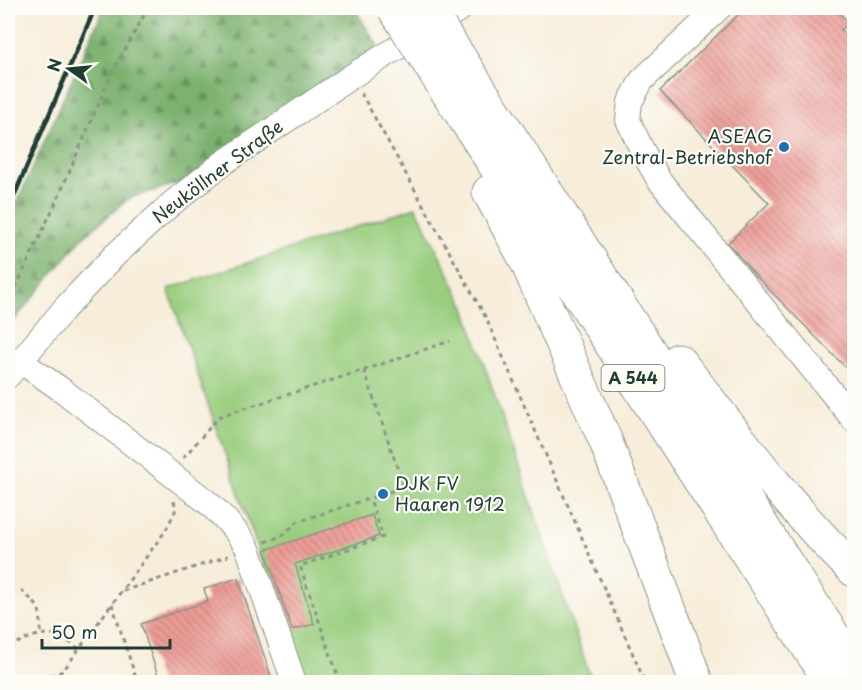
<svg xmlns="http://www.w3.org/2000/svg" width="862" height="690" font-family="'Playpen Sans',sans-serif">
	<defs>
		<pattern id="forest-firs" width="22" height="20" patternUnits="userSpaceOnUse" patternTransform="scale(1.5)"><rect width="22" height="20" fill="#7bb16e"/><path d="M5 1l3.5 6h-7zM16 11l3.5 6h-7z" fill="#64915b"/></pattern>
		<pattern id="building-back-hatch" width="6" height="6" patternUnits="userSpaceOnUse" patternTransform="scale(1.5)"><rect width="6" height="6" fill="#ed9c96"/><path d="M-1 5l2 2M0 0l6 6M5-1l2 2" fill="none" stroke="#bf807b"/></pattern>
	</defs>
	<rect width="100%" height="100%" fill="#fdfcf7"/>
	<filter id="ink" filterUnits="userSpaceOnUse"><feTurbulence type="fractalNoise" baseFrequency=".0167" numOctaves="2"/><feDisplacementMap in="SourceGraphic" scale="12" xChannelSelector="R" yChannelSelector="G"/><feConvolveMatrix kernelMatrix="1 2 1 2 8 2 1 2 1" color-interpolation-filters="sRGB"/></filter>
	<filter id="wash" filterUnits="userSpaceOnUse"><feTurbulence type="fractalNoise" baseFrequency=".008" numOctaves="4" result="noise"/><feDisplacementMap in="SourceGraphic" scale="24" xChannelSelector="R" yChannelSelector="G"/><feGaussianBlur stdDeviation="1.35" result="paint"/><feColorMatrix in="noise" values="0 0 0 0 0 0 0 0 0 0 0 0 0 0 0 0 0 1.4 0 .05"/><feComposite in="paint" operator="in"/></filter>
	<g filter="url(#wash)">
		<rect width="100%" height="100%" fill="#f7edda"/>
		<path fill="url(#forest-firs)" stroke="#4d7751" stroke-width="1.5" d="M104 8H354L380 49 182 182 130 198 83 237 8 328V223Z"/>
		<path fill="#9ace7f" stroke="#5c865a" stroke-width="1.5" d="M416 207 464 305 592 682H304L168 289Z"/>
		<g id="blocks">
			<path fill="url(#building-back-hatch)" d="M745 8H834L849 23 841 30 855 44V377L754 274 728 243 769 203 660 91Z
				M372 515 379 536 295 564 314 624 292 630 265 550Z
				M238 578 273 682H160L141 624 208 601 204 589Z"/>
		</g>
	</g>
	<g filter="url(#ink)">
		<use href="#blocks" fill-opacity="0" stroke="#8b9587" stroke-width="1.5"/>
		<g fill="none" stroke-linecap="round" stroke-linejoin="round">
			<defs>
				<path id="minor" d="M719 8 642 80 630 102 628 120 642 150 659 180 854 420
					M20 361 62 390 206 501C223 516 237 530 248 549L294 682
					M8 376 65 308 115 255 171 204 223 163 352 76 461 8"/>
				<path id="highway" d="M459 57 854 668
					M435 73 831 682
					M489 192 525 258 606 442 681 640 696 682
					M678 360C734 432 788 507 854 570"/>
			</defs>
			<use href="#minor" stroke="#8b9587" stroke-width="26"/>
			<use href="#highway" stroke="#8b9587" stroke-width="35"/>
			<path stroke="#8b9587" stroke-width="3" stroke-dasharray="4.5 4.5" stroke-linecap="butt" d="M361 93 486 318 645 682
				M8 304 57 200 112 73 148 8
				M183 458 220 416 364 370 450 341
				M265 542 282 536 297 522 404 487 364 370
				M21 590C40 607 41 608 41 634
				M123 591 228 556
				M112 604 135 675 115 682
				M8 657 10 647C26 638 43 630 61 637 67 640 73 645 78 648
				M33 682 63 671 166 530 176 509 174 501
				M340 682 300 566 383 537 370 499"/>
			<use href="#minor" stroke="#fff" stroke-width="24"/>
			<use href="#highway" stroke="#fff" stroke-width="33"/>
			<path stroke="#1f3d34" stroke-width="4.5" d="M8 210 95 8"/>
			<defs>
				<path id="highway-bridge" d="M394 8 435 73
					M427 8 459 57"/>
			</defs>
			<use href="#highway-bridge" stroke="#8b9587" stroke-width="35" stroke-linecap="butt"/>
			<use href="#highway-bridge" stroke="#fff" stroke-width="33"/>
		</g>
	</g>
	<g fill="#1f6fb2" stroke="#fdfcf7" stroke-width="2">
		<circle cx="784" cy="147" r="6"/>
		<circle cx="383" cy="494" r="6"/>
	</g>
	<g text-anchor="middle" stroke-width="4.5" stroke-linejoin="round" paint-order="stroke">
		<rect fill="#fdfcf7" stroke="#62766e" stroke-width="1.5" x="601.5" y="365" width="63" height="26" rx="4.5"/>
		<g font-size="16" font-weight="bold" fill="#1f3d34">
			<text x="633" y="384">A 544</text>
		</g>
		<g font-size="18" fill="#1f3d34" stroke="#fdfcf7" text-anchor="end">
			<text x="772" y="143">ASEAG<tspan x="772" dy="21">Zentral-Betriebshof</tspan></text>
			<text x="395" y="490" text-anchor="start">DJK FV<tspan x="395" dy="21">Haaren 1912</tspan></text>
		</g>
		<g font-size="18" fill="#1f3d34" stroke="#fdfcf7">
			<text transform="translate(218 172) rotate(-37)" y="6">Neuköllner Straße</text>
		</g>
	</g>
	<rect width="862" height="690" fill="none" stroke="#fdfcf7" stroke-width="30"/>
	<g transform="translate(69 69) rotate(285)" stroke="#fdfcf7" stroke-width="4.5" paint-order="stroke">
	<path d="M0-4.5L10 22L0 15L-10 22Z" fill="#1f3d34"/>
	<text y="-9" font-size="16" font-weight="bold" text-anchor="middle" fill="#1f3d34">N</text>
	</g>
	<path d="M42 639v9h128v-9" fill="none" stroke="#1f3d34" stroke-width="3"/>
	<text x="51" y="639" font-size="18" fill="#1f3d34" stroke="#fdfcf7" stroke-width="4.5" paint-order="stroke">50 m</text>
</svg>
